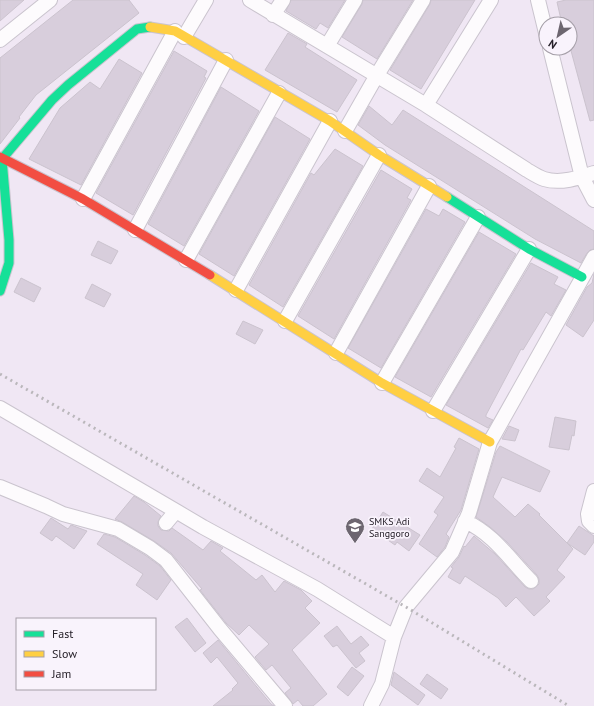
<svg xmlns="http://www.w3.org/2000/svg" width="594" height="706" font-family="'PT Sans',sans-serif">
	<rect width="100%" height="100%" fill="#f0e7f4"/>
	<path fill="#d8cedc" stroke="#cbc3ce" d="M0 0H24L0 21Z
		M73 0H129L139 13 36 95 19 117 20 118 0 144V58Z
		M291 0H345L328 28 320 23 316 29 286 11Z
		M363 0H413L377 59 342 37 362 4Z
		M431 0H475L421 89 390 70 430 4Z
		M566 0H594V120L590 121 570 47V24H562L557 2Z
		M288 33 307 44 305 47 357 80 337 112 265 70Z
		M174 51 207 71 204 77 206 78 133 215 96 193Z
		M119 59 142 73 81 185 29 159 60 108 90 82 100 89Z
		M221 87 259 111 184 246 148 224Z
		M369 106 392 125 403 110 594 231V249L590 250 587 253 581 263 535 239 385 145 358 125Z
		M275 117 310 139 234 276 199 254Z
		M335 149 363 166 283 307 249 285 311 173 314 175Z
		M381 170 412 189 407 198 411 200 334 339 298 316Z
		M426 209 439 216 443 209 465 222 381 368 348 348Z
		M479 232 516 254 431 397 395 377Z
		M98 241 118 251 111 264 91 255Z
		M531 263 558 277 554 284 566 290 551 316 546 312 523 350 521 349 486 415V417L493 420 488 428 446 405Z
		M594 274V320L583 337 566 325 587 287 592 283Z
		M21 278 41 288 34 302 14 292Z
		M92 284 111 294 104 307 85 298Z
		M243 321 263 330 255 344 236 334Z
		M555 417 576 421 574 436 572 435 569 450 549 447Z
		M509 426 519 430 515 441 502 439Z
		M459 438 479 449 461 510 446 534 449 537 445 547 437 557 419 544 438 515 434 512 444 497 419 481 427 468 440 477 456 448 454 447Z
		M500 446 550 471 540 492 502 477 493 497 515 517 528 504 540 514 539 515 573 549 557 570 565 577 546 597 550 601 534 616 516 597 506 607 498 598 465 576 460 584 448 577 453 568 451 567 459 557 464 546 465 547 474 536 495 554 525 587 529 589H533L539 584V579L537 575 507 542 490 527 476 517 496 452Z
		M134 496 144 502 161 516 158 522V526L161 530 169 531 172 528 203 550 211 541 223 548 220 551 256 580 262 575 275 592 284 581 301 590 312 601 305 608 320 623 292 650 327 694 313 706H303L298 700 293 704 285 693 291 688 272 665 266 670 255 657 269 644 249 625 239 635 226 623 200 590 202 589 171 553 154 541 122 522 115 519Z
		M383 512 420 535 409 551 397 542 395 545 372 529Z
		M51 518 68 529 71 525 87 531 74 549 56 536 52 541 40 533Z
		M579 526 594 536V542L585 555 567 543Z
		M104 534 115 537 145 555 160 566 171 580 157 600 136 585 143 574 97 544Z
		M187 618 206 643 195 652 175 627Z
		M337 626 351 644 361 636 369 645 359 653 365 661 356 668 337 645 333 647 324 636Z
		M218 640 271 704 274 706H213L233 690 232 689 238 683 217 657 211 663 203 653Z
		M352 667 364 676 348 696 337 687Z
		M394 672 425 695 418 705 391 685Z
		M427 674 448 689 441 699 420 684Z"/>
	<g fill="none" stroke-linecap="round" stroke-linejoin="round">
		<defs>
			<path id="street" d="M250 0 426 105 527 170C532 173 538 177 544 179 560 184 579 178 594 173
				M538 0 546 33
				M273 15 283 0
				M184 37 206 0
				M0 40 50 0
				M327 46 355 0
				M550 48 582 177 594 200
				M426 105 491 0
				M345 131 377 75 423 0
				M83 199 175 31
				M135 230 226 60
				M186 260 279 93
				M236 290 330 121
				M285 321 379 155
				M336 353 429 186
				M382 383 478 217
				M0 408 176 511
				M433 411 529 249
				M0 487 46 506 63 514 118 529 150 548 166 560 220 629 285 706
				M594 491 588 514 589 521 594 526
				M465 521C495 535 509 559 531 581
				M166 523 176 511 203 527 317 589 394 637
				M371 706 382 684 394 637 406 607 452 552 469 513 490 442 594 257"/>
			<path id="fast" d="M447 197 529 249 582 277
				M0 291 9 263V240L2 159 52 100 68 85 137 29 150 27"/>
			<path id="slow" d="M150 27 175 31 330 121 379 155 447 197
				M210 275 382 383 490 442"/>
			<path id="jam" d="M0 157 83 199 210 275"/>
		</defs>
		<use href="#street" stroke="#cac4ce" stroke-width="16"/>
		<use href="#fast" stroke="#cac4ce" stroke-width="11"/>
		<use href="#slow" stroke="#cac4ce" stroke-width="11"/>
		<use href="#jam" stroke="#cac4ce" stroke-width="11"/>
		<use href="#street" stroke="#fdfbfd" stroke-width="14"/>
		<use href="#fast" stroke="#16e098" stroke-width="9"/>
		<use href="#slow" stroke="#ffcf43" stroke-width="9"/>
		<use href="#jam" stroke="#f24e42" stroke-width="9"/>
		<path stroke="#bab7bb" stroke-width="3" stroke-dasharray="2 4" stroke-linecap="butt" d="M0 374 406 607 569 706"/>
	</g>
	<defs>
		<symbol id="school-pin" viewBox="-11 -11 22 30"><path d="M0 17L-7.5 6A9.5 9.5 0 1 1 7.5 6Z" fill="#6d6670" stroke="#f9f3fc"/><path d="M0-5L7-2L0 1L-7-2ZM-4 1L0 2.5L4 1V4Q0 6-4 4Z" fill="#fff"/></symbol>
	</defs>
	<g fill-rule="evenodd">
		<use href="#school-pin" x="344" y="516" width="22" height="30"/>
	</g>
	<g text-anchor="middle" stroke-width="3.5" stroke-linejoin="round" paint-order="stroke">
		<g font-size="10" fill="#262029" stroke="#f9f3fc" text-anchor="start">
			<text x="369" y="525">SMKS Adi<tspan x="369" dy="12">Sanggoro</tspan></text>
		</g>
	</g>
	<rect x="16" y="618" width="140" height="72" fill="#f9f3fc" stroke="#a59fa8"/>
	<rect x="24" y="631" width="20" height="6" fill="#16e098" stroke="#a59fa8"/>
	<text x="52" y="638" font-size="12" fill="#262029">Fast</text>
	<rect x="24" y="651" width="20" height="6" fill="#ffcf43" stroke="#a59fa8"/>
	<text x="52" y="658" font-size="12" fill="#262029">Slow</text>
	<rect x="24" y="671" width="20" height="6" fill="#f24e42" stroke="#a59fa8"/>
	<text x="52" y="678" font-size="12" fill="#262029">Jam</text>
	<g transform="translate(558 36) rotate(214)"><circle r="19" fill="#f9f3fc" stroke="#a59fa8"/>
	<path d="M0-3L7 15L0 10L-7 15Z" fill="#6d6670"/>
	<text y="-6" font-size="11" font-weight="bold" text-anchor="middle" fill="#262029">N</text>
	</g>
</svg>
